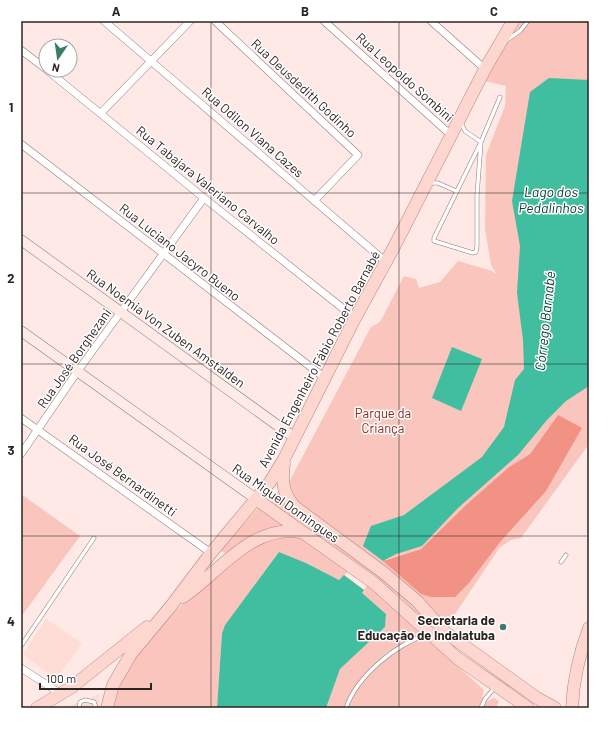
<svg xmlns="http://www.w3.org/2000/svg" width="610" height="729" font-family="Barlow,sans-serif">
	<rect width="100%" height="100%" fill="#fee9e6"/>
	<path fill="#ffddd7" d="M46 619 82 643 56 680 23 654Z
		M99 694 100 708H65Z"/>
	<path fill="#f9c5bc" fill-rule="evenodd" d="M521 21H589V444L521 538 511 540 500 547 449 623H443L295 501 287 486 371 327 380 322 404 276 416 279 419 288 440 282 458 261 492 271 497 275 491 265 485 229 486 155 505 106 506 86 484 81ZM558 415 501 541 469 583 384 560 421 549 467 504 509 467 530 454Z
		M279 490 404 594 437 632 429 627 399 596 270 502Z
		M21 494 80 536 21 617Z
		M258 508 282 524 228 554 220 551Z
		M297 535 349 571 339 580 306 563 279 552 225 625 222 633 217 708H114C117 687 129 665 142 647 147 640 154 633 160 627 186 600 235 553 270 539 278 536 288 536 297 535Z
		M368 585 484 690 482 697 488 701 494 698 499 701 496 708H326L340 669 385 627 386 614 361 593Z"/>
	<path fill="#f19284" d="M558 415 582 428 546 491 501 541 469 583 455 597H431L421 594 383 561 421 549 467 504 509 467 530 454Z"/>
	<path fill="#41bda0" d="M549 78 589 80V386L566 401 547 420 518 455 458 508 422 546 396 554 383 561 363 546 371 526 404 515 482 457 504 427 515 380 524 369 523 340 517 293 520 246 512 201 530 92Z
		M452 347 482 359 461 411 432 398Z
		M279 552 306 563 339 580 344 575 364 590 362 593 386 614 385 627 340 669 326 708H217L222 633 225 625Z"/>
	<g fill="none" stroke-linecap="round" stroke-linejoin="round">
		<defs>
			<path id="lane" d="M507 40 520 31 528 21
				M461 123 465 131 481 142 477 195V246L476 252 473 253 434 241V238L481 142 500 97
				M431 183H438L456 191
				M561 562 566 555
				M21 646 94 538
				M79 708 80 702 85 700 94 702 96 708
				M346 708C357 676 396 644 428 634
				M481 708 485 699 495 687"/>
			<path id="street" d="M104 21 386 262
				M215 21 358 155 314 201
				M324 21 452 136
				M431 21 485 69
				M21 50 46 69
				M47 70 204 198 355 318
				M101 113 190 21
				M21 144 325 378
				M21 418 211 553
				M21 454 77 372 204 198
				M21 668 61 694"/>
			<path id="secondary" d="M21 240 295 438
				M21 331 256 499"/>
			<path id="primary" d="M284 463C282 481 282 493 295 507L384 573 417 601 445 632 537 698 555 708
				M256 499 374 583 457 658 528 708
				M183 597C220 572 251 524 301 532
				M37 708 72 687 147 627
				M107 708 113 685 131 654 171 606 211 553 270 482 284 459 355 318 393 249 485 69 513 21
				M572 708C573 682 580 652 589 628"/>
		</defs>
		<use href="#lane" stroke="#907976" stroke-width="4.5"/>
		<use href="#street" stroke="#907976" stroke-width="8"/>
		<use href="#secondary" stroke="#907976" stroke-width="11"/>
		<use href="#primary" stroke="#b4867f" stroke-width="13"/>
		<use href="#lane" stroke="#fff" stroke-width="3.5"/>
		<use href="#street" stroke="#fff" stroke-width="7"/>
		<use href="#secondary" stroke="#feebe8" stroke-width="10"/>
		<use href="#primary" stroke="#fed6d0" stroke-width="12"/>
	</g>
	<path fill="none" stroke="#2d2422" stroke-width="1" stroke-opacity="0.55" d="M211 21V708M399 21V708M21 193H589M21 364H589M21 536H589"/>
	<circle fill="#3b7c6b" stroke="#fff" stroke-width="1.5" cx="503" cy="627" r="4"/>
	<g text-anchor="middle" stroke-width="3" stroke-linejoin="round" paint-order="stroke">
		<g font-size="13" fill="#2d2422" stroke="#fff">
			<text transform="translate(405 77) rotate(42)" y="5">Rua Leopoldo Sombini</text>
			<text transform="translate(304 88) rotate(43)" y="5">Rua Deusdedith Godinho</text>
			<text transform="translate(253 132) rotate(41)" y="5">Rua Odilon Viana Cazes</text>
			<text transform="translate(208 185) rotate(39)" y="5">Rua Tabajara Valeriano Carvalho</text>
			<text transform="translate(180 252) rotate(38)" y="5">Rua Luciano Jacyro Bueno</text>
			<text transform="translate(166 328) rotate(36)" y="5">Rua Noemia Von Zuben Amstalden</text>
			<text transform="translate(74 358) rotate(-55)" y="5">Rua José Borghezani</text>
			<text transform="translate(319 359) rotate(-62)" y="5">Avenida Engenheiro Fábio Roberto Barnabé</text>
			<text transform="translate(123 475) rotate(36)" y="5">Rua José Bernardinetti</text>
			<text transform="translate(286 503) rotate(35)" y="5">Rua Miguel Domingues</text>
		</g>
		<g font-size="13" fill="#8f2119" stroke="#fff">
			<text x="383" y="418">Parque da<tspan x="383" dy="15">Criança</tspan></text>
		</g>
		<g font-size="13" font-weight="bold" fill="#2d2422" stroke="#fff" text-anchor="end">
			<text x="495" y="625">Secretaria de<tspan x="495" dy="15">Educação de Indaiatuba</tspan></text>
		</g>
		<g font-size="14" font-style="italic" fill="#013b2f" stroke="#fff">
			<text x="551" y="197">Lago dos<tspan x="551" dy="16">Pedalinhos</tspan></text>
			<text transform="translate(545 321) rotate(-84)" y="5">Córrego Barnabé</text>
		</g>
	</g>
	<rect width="610" height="729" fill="none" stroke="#ffffff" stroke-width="44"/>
	<g transform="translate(58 58) rotate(193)"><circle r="19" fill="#ffffff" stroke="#aba7a7"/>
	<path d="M0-3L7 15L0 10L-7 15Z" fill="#3b7c6b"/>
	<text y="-6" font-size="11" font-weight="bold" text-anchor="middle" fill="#2d2422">N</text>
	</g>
	<path d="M40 683v6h111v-6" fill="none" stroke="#2d2422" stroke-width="2"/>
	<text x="46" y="683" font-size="12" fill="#2d2422" stroke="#ffffff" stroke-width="3" paint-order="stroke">100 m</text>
	<rect x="22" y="22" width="566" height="685" fill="none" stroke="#2d2422" stroke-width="1.5"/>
	<g font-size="13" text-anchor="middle" font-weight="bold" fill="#2d2422">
		<text x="116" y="16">A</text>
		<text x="305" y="16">B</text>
		<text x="494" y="16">C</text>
		<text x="11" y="112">1</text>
		<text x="11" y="283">2</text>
		<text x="11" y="455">3</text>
		<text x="11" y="626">4</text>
	</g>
</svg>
